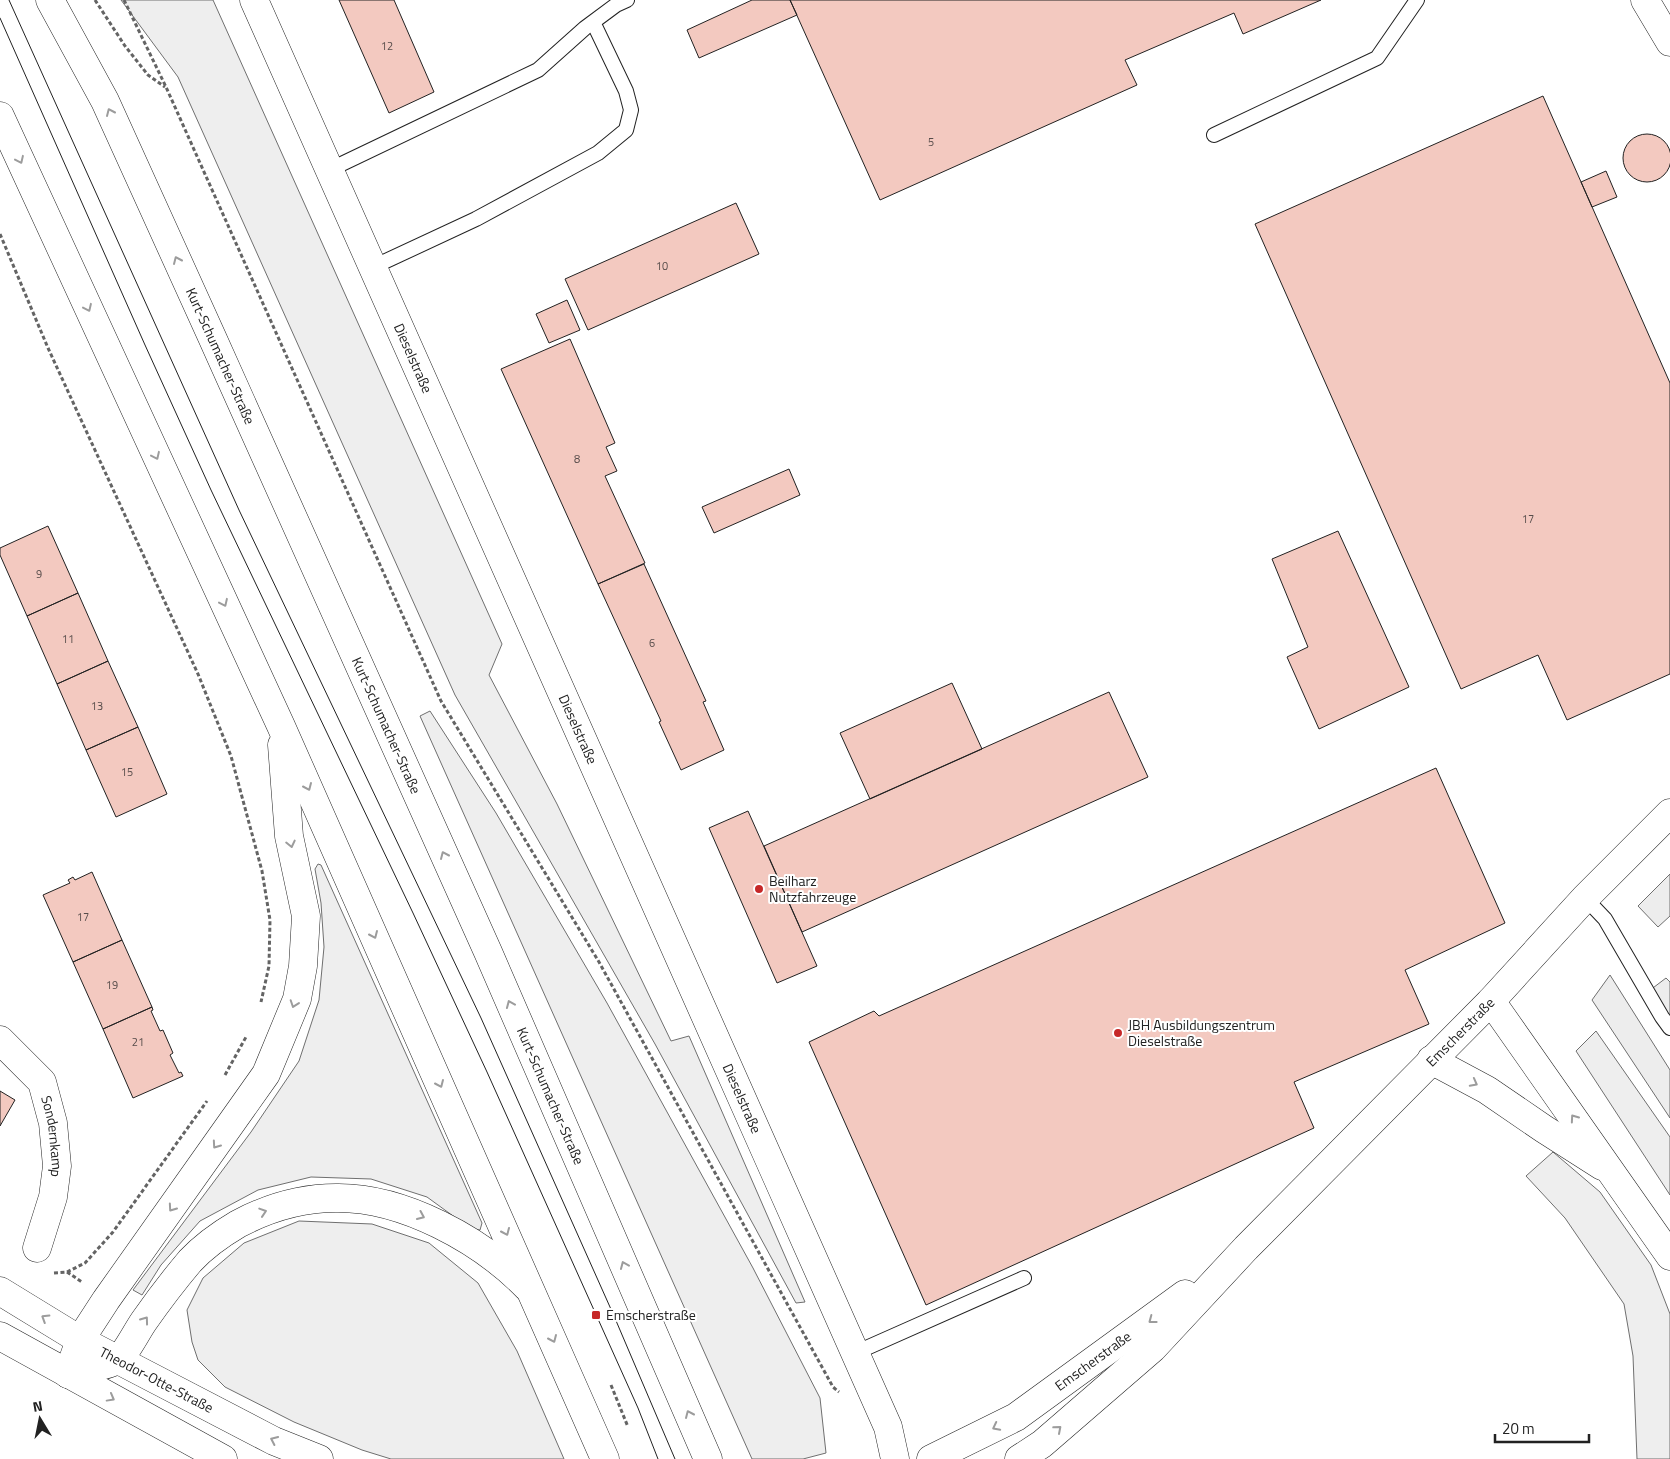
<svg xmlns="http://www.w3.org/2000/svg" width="1670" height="1459" font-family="'Titillium Web',sans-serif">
	<rect width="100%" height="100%" fill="#fff"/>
	<path fill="#eee" stroke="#6f6f6f" d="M121 0H213L502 644 489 675 557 804 671 1041 689 1036 805 1302 796 1303 655 1044 455 695 178 77Z
		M430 711 496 813 607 1003 753 1268 820 1398 826 1453 803 1459H752L420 716Z
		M318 864 321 865 482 1223 480 1230 471 1229 427 1197 371 1179 311 1177 258 1190 200 1221 161 1265 142 1295 133 1290 251 1132 299 1061 319 1000 324 947 321 903 315 869Z
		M1596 1031 1670 1137V1195L1576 1051Z
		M1553 1152 1600 1192 1651 1265 1670 1314V1459H1637L1633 1356 1624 1304 1565 1218 1526 1176Z
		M299 1221 372 1224 429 1243 478 1283 517 1351 564 1459H391L362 1450 294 1422 225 1387 198 1360 192 1342 187 1310 203 1278 244 1243Z"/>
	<path fill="#ededed" stroke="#6f6f6f" d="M1670 874V916L1658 927 1638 906Z
		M1610 975 1670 1070V1118L1592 1000Z
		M1666 978 1670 982V1018L1645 994Z"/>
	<path fill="#f3c9c0" stroke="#222" d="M339 0H394L434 92 389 113Z
		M752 0H790L797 15 699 58 687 30Z
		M790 0H1321L1243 34 1234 13 1125 60 1137 85 880 200Z
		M1543 96 1670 383V674L1567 720 1538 655 1461 689 1255 224Z
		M1623 158a24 24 0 1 1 48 0a24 24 0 1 1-48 0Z
		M1606 171 1617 197 1592 207 1581 182Z
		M736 203 759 254 588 330 565 279Z
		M567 300 580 330 549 343 536 314Z
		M570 339 615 443 606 447 617 471 605 476 645 563 598 584 501 369Z
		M789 469 800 495 714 533 702 507Z
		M48 526 78 593 27 616 0 555V548Z
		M1338 531 1409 687 1319 729 1287 657 1308 647 1272 559Z
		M644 564 706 701 703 702 724 750 681 770 659 722 661 721 598 584Z
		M78 593 108 661 57 684 27 616Z
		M108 661 138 727 86 750 57 684Z
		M952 683 982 749 870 799 840 733Z
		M1109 692 1148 777 802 932 764 846Z
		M138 727 167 794 116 817 86 750Z
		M1436 768 1505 923 1405 970 1429 1024 1294 1082 1314 1128 926 1305 809 1042 874 1011 879 1016Z
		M748 811 817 966 777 983 709 828Z
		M92 872 122 940 73 962 43 895 70 883 68 880 73 877 75 880Z
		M122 940 152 1007 103 1029 73 962Z
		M152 1007 153 1010 151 1011 160 1031 163 1030 173 1053 170 1055 179 1073 181 1072 183 1076 133 1098 103 1029Z
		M0 1091 15 1100 0 1126Z"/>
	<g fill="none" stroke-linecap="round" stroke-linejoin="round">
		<defs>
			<path id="service" d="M1214 135 1377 58 1417 0
				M329 170 538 70 585 28 616 5 627 0
				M373 267 476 219 598 153 626 130 631 110 626 91 593 22
				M1585 898 1605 919 1662 1017 1670 1028
				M855 1353 1024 1278"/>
			<g id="minor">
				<path id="s1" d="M254 0 888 1427 895 1459"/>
				<path d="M1645 0 1670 42"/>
				<path id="s2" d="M0 1040 42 1082 53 1123 57 1166 53 1197 37 1248"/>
			</g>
			<g id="tertiary">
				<path id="s3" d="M0 1291 80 1340 274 1441 319 1459"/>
				<path d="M0 1336 223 1459"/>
				<path id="s4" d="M931 1459 1016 1417 1185 1294"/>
				<path id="s5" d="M1019 1459 1042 1444 1153 1348 1246 1248 1491 1001 1585 898 1670 813"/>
			</g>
			<g id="primary">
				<path id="s6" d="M50 0 105 101 212 337 488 952 708 1459"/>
				<path d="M0 116 281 726 605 1459"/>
				<path d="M1491 1001 1670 1256"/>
				<path d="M1431 1060 1487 1090 1544 1129 1602 1166"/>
				<path d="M68 1374 80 1340 106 1300 266 1074 297 999 303 966 306 916 289 836 282 745"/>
				<path d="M68 1374C78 1372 113 1364 119 1359 127 1351 137 1331 144 1321 158 1301 174 1280 190 1261 204 1246 221 1234 238 1224 268 1208 302 1198 336 1198 403 1197 481 1240 527 1287"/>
			</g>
		</defs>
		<use href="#service" stroke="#222" stroke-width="16"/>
		<use href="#minor" stroke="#222" stroke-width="29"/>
		<use href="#tertiary" stroke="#222" stroke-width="29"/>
		<use href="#primary" stroke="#222" stroke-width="29"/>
		<path stroke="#646464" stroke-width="3" stroke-dasharray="4 2.5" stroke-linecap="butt" d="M95 0 125 46 148 75 165 87
			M124 0 166 87 441 701 599 962 833 1387 839 1392
			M0 234 48 348 198 674 231 756 262 871 270 920 269 966 261 1002
			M225 1075 246 1037
			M67 1272 85 1263 113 1232 207 1101
			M54 1273 67 1272 82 1282
			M611 1385 628 1427"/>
		<use href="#service" stroke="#fff" stroke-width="14"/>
		<use href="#minor" stroke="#fff" stroke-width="28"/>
		<use href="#tertiary" stroke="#fff" stroke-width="28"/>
		<use href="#primary" stroke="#fff" stroke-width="28"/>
		<path stroke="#222" stroke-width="1" d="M9 0 239 510 481 1018 614 1316 675 1459
			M0 18 145 345 211 490 413 913 487 1072 638 1408 658 1459"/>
	</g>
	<defs><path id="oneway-chevron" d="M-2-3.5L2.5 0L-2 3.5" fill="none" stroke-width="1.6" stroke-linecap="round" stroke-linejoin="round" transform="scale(1.25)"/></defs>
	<g stroke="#9c9c9c">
		<use href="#oneway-chevron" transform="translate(110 112) rotate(-114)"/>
		<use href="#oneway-chevron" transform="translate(20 160) rotate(65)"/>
		<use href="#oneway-chevron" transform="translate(177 260) rotate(-114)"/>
		<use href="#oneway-chevron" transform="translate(88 308) rotate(65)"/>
		<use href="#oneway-chevron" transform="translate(156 456) rotate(65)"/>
		<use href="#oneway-chevron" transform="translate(224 603) rotate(65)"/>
		<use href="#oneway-chevron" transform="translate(308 787) rotate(66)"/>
		<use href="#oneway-chevron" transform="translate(291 844) rotate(77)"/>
		<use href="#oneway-chevron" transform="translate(444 855) rotate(-114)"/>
		<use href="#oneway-chevron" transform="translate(374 935) rotate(66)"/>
		<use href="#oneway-chevron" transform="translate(294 1004) rotate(109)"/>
		<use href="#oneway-chevron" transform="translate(510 1004) rotate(-113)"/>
		<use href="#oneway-chevron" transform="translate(1474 1083) rotate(28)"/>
		<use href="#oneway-chevron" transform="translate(440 1084) rotate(66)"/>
		<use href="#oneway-chevron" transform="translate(1574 1118) rotate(-125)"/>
		<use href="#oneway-chevron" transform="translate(216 1145) rotate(125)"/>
		<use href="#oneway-chevron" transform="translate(172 1208) rotate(125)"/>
		<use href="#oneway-chevron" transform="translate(263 1212) rotate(-18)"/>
		<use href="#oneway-chevron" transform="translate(421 1216) rotate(24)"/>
		<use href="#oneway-chevron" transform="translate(506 1232) rotate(66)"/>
		<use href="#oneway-chevron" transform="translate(624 1265) rotate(-113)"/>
		<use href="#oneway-chevron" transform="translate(45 1318) rotate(-148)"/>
		<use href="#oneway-chevron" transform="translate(145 1320) rotate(-54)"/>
		<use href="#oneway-chevron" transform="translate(1152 1320) rotate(143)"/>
		<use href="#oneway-chevron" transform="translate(553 1339) rotate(66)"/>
		<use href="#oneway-chevron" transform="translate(111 1398) rotate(29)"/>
		<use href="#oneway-chevron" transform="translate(689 1414) rotate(-114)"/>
		<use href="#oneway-chevron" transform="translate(996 1427) rotate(153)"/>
		<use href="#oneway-chevron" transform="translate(1058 1429) rotate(-41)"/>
		<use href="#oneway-chevron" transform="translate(274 1440) rotate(-155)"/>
	</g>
	<g fill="#c62828" stroke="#fff" stroke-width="2">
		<circle cx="759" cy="889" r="5"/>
		<circle cx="1118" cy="1033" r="5"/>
		<rect x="591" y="1310" width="10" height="10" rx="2.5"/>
	</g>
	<g text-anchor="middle" stroke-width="4" stroke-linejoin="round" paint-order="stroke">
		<g font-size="11" fill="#564c4a">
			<text x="387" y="50">12</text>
			<text x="931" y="146">5</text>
			<text x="662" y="270">10</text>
			<text x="577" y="463">8</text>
			<text x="1528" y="523">17</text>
			<text x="39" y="578">9</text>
			<text x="68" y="643">11</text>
			<text x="652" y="647">6</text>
			<text x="97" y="710">13</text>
			<text x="127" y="776">15</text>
			<text x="83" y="921">17</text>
			<text x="112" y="989">19</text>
			<text x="138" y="1046">21</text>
		</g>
		<g font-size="14" fill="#222" stroke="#fff">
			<text dy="5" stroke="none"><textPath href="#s6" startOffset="395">Kurt-Schumacher-Straße</textPath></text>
			<text dy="5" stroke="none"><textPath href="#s1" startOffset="392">Dieselstraße</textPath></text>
			<text dy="5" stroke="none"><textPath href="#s6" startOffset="800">Kurt-Schumacher-Straße</textPath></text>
			<text dy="5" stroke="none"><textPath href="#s1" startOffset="798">Dieselstraße</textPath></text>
			<text dy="5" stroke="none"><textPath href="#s5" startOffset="615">Emscherstraße</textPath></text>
			<text dy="5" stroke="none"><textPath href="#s6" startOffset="1205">Kurt-Schumacher-Straße</textPath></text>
			<text dy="5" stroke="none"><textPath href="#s1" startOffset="1202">Dieselstraße</textPath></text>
			<text dy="5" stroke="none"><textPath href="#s2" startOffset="115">Sondernkamp</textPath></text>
			<text dy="5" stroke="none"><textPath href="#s4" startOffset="190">Emscherstraße</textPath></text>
			<text dy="5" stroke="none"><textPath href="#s3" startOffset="180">Theodor-Otte-Straße</textPath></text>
		</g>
		<g font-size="14" fill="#222" stroke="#fff" text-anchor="start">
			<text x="769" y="886">Beilharz<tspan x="769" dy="16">Nutzfahrzeuge</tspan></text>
			<text x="1128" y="1030">JBH Ausbildungszentrum<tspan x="1128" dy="16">Dieselstraße</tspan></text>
			<text x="606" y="1320">Emscherstraße</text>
		</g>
	</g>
	<g transform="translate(40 1419) rotate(350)" stroke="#ffffff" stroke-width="4" paint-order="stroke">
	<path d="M0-4L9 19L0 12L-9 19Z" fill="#222222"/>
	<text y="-8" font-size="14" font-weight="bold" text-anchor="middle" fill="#222222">N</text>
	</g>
	<path d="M1495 1434v8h94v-8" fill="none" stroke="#222222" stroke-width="2.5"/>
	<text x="1502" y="1434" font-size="15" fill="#222222" stroke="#ffffff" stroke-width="4" paint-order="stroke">20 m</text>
</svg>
